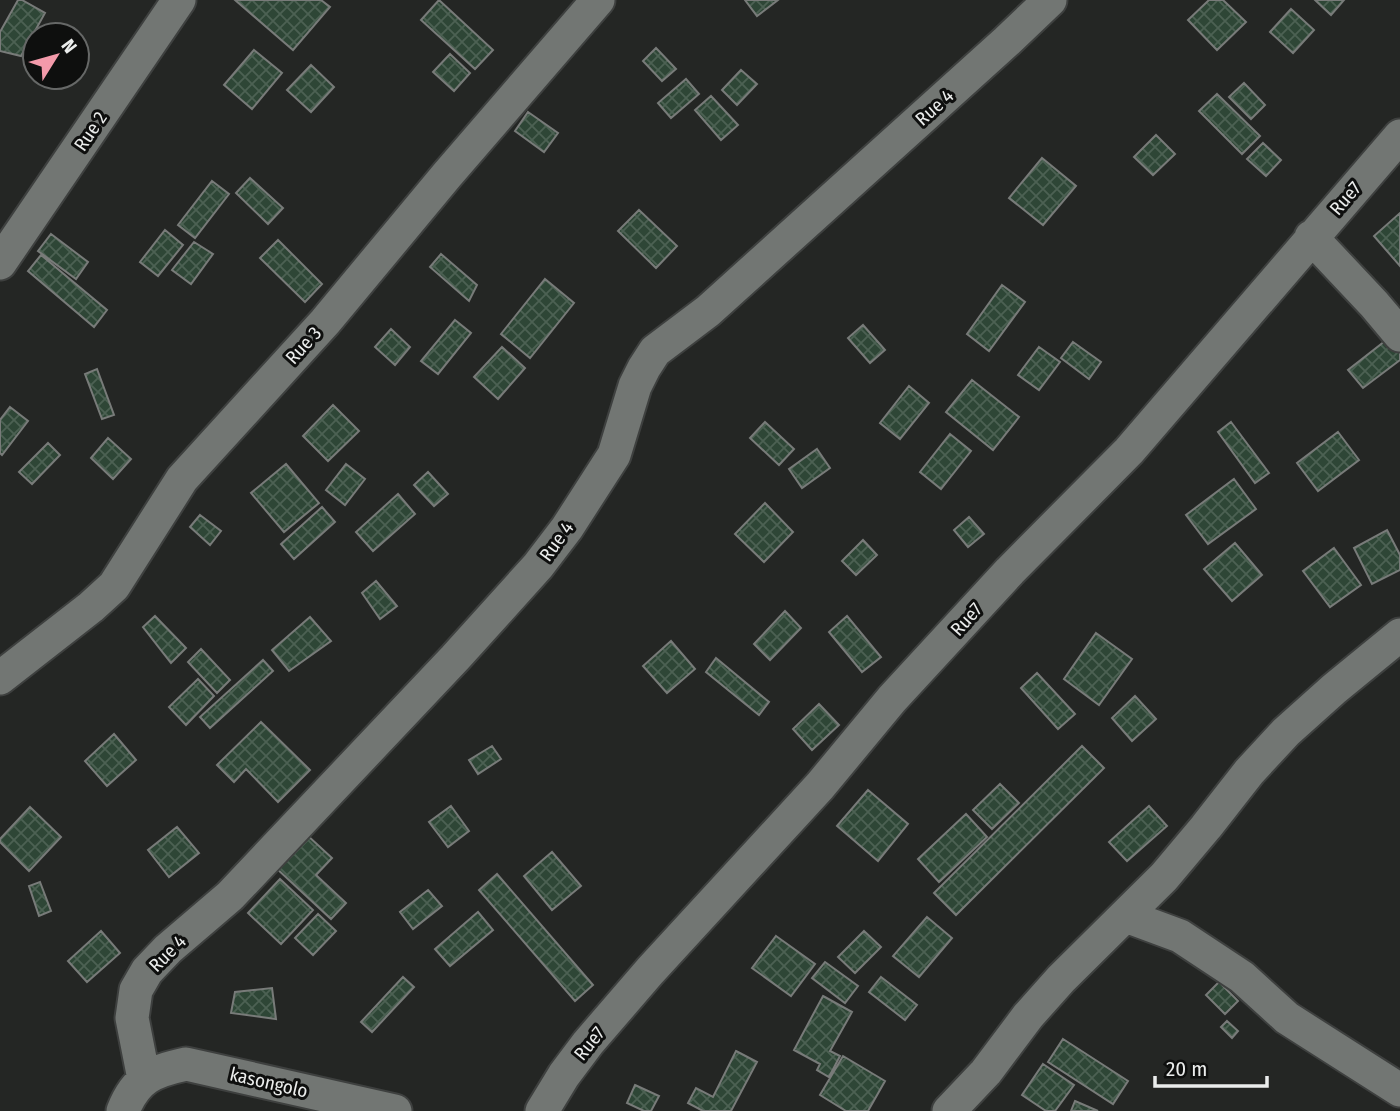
<svg xmlns="http://www.w3.org/2000/svg" width="1400" height="1111" font-family="'Fira Sans Condensed',sans-serif">
	<defs>
		<pattern id="building-cross-hatch" width="8" height="8" patternUnits="userSpaceOnUse" patternTransform="scale(1.75)"><rect width="8" height="8" fill="#2e4636"/><path d="M0 0l8 8M0 8l8-8" fill="none" stroke="#4c6153"/></pattern>
	</defs>
	<rect width="100%" height="100%" fill="#242624"/>
	<path fill="url(#building-cross-hatch)" stroke="#787b79" stroke-width="2" d="M18 0H22L45 13 21 56 0 51V32Z
		M235 0H321L330 7 293 50Z
		M439 0 493 50 475 69 421 20Z
		M745 0H778L757 16Z
		M1209 0H1223L1246 22 1217 50 1188 20Z
		M1315 0H1344L1331 15Z
		M1291 9 1314 30 1293 53 1270 32Z
		M656 48 676 69 662 81 643 61Z
		M254 50 282 73 252 109 224 85Z
		M450 54 470 73 454 91 433 72Z
		M311 65 334 87 311 112 287 90Z
		M741 70 757 84 737 105 722 90Z
		M686 79 699 94 671 118 658 103Z
		M1244 83 1265 105 1251 119 1229 97Z
		M1217 94 1260 136 1242 154 1199 111Z
		M711 96 738 125 721 140 695 110Z
		M528 112 558 133 544 152 515 131Z
		M1156 135 1175 154 1153 175 1134 157Z
		M1263 143 1281 160 1266 176 1247 159Z
		M1042 158 1076 186 1043 225 1009 198Z
		M250 178 283 208 268 224 236 193Z
		M212 181 229 194 195 238 178 225Z
		M639 210 677 246 656 268 618 231Z
		M1400 213V266L1374 236Z
		M165 230 183 245 158 276 140 262Z
		M51 234 88 262 76 279 38 251Z
		M278 240 322 284 305 302 260 258Z
		M194 242 213 254 191 284 172 270Z
		M441 254 477 285 469 301 430 267Z
		M41 255 107 310 94 327 28 271Z
		M545 279 574 303 530 358 501 334Z
		M1002 285 1025 302 989 351 967 334Z
		M455 320 471 333 438 374 421 361Z
		M863 325 885 350 870 363 848 338Z
		M391 329 410 347 395 365 375 347Z
		M1389 338 1400 352V360L1363 388 1348 370Z
		M1073 342 1101 362 1089 379 1061 358Z
		M502 347 525 368 498 399 474 377Z
		M1039 347 1060 362 1039 390 1018 375Z
		M97 369 114 415 102 419 85 374Z
		M972 380 1019 417 993 450 946 412Z
		M909 386 929 403 900 439 880 423Z
		M333 405 359 431 328 461 303 436Z
		M10 407 28 421 2 455 0 453V420Z
		M765 422 794 449 779 465 750 438Z
		M1231 422 1269 473 1255 483 1218 432Z
		M1338 432 1359 460 1318 491 1297 463Z
		M950 434 971 451 941 489 920 472Z
		M108 438 131 459 113 479 91 458Z
		M48 443 60 455 32 484 19 472Z
		M817 449 830 468 802 488 789 469Z
		M286 464 319 503 284 532 251 493Z
		M346 464 365 479 345 505 326 490Z
		M428 472 448 494 434 506 414 485Z
		M1234 479 1256 509 1208 544 1186 515Z
		M398 494 415 514 373 551 356 532Z
		M765 503 793 532 764 562 735 534Z
		M322 507 335 522 294 559 281 544Z
		M200 515 221 531 210 545 190 527Z
		M969 517 984 534 968 547 954 530Z
		M1387 530 1400 555V570L1372 584 1354 548Z
		M863 540 877 555 856 575 842 561Z
		M1235 543 1262 575 1232 601 1204 569Z
		M1334 548 1361 585 1330 607 1303 571Z
		M376 581 397 606 380 619 362 593Z
		M785 611 801 628 770 660 754 644Z
		M155 616 186 648 171 663 143 627Z
		M847 616 881 657 862 672 829 632Z
		M310 617 331 641 289 671 272 650Z
		M1096 633 1132 659 1099 705 1064 679Z
		M671 641 695 669 667 693 643 666Z
		M201 649 230 680 217 693 188 662Z
		M716 658 769 702 759 715 706 672Z
		M263 660 273 671 210 728 200 717Z
		M1037 673 1075 714 1058 729 1021 688Z
		M198 679 214 696 186 725 169 707Z
		M1135 696 1156 719 1132 741 1112 718Z
		M819 704 839 725 812 750 793 729Z
		M261 722 310 770 278 802 246 769 234 782 217 765Z
		M114 734 136 760 107 786 85 761Z
		M492 746 501 759 478 774 469 760Z
		M1082 746 1104 768 956 915 934 893Z
		M1000 784 1019 803 992 829 973 810Z
		M868 790 908 824 878 861 837 826Z
		M451 806 469 831 448 847 429 822Z
		M1149 806 1167 826 1127 861 1109 842Z
		M30 807 61 837 29 871 0 842V839Z
		M966 814 987 837 939 882 918 859Z
		M177 827 199 853 169 877 148 850Z
		M307 835 332 858 316 875 346 903 331 919 276 868Z
		M552 852 581 886 552 910 524 876Z
		M497 874 593 985 575 1001 479 890Z
		M280 879 313 910 281 944 248 913Z
		M40 882 51 911 39 916 29 886Z
		M428 890 442 906 413 929 400 912Z
		M478 912 493 930 450 966 435 949Z
		M318 914 336 931 313 955 295 938Z
		M927 917 952 938 919 977 893 956Z
		M101 931 120 953 87 982 68 961Z
		M864 931 881 947 855 973 838 957Z
		M776 936 815 964 791 996 752 968Z
		M825 962 858 986 845 1003 812 978Z
		M403 977 414 987 372 1032 361 1022Z
		M881 977 917 1005 905 1020 869 992Z
		M1219 982 1238 1001 1225 1014 1206 995Z
		M272 988 276 1019 231 1013 235 992Z
		M823 996 852 1012 830 1051 840 1056 829 1077 817 1070 820 1064 794 1050Z
		M1227 1021 1238 1031 1232 1038 1221 1027Z
		M1063 1039 1128 1081 1113 1104 1048 1062Z
		M736 1051 757 1062 731 1111H703L688 1103 696 1088 713 1097Z
		M843 1056 885 1081 868 1111H846L820 1095Z
		M1043 1064 1074 1085 1055 1111H1046L1022 1095Z
		M635 1085 659 1096 651 1111H644L627 1103Z
		M1075 1101 1098 1111H1071Z"/>
	<g fill="none" stroke-linecap="round" stroke-linejoin="round">
		<defs>
			<path id="street" d="M1311 237 1374 304 1400 335
				M0 263 179 0
				M0 678 91 607 114 586 182 479 325 322 447 175 598 0
				M1126 916 1180 936 1242 977 1287 1018 1400 1090
				M144 1079 132 1018 136 990 147 971 168 949 230 896 455 658 538 566 567 528 614 455 635 386 644 368 655 351 708 311 1007 41 1050 0
				M123 1111C136 1078 153 1071 186 1064L395 1111
				M542 1111 564 1075 588 1043 650 971 820 786 892 699 1010 571 1129 451 1400 136
				M949 1111 986 1072 1028 1016 1061 979 1164 877 1206 827 1249 772 1286 732 1334 689 1400 635"/>
		</defs>
		<use href="#street" stroke="#3e403f" stroke-width="37"/>
		<use href="#street" stroke="#727673" stroke-width="33"/>
	</g>
	<g text-anchor="middle" stroke-width="6" stroke-linejoin="round" paint-order="stroke">
		<g font-size="19" fill="#ebedec" stroke="#0e0f0e">
			<text transform="translate(934 107) rotate(-42)" y="7">Rue 4</text>
			<text transform="translate(90 131) rotate(-56)" y="7">Rue 2</text>
			<text transform="translate(1345 198) rotate(-49)" y="7">Rue7</text>
			<text transform="translate(303 345) rotate(-48)" y="7">Rue 3</text>
			<text transform="translate(556 541) rotate(-54)" y="7">Rue 4</text>
			<text transform="translate(966 619) rotate(-48)" y="7">Rue7</text>
			<text transform="translate(167 953) rotate(-45)" y="7">Rue 4</text>
			<text transform="translate(589 1043) rotate(-51)" y="7">Rue7</text>
			<text transform="translate(269 1082) rotate(13)" y="7">kasongolo</text>
		</g>
	</g>
	<g transform="translate(56 56) rotate(53)"><circle r="33" fill="#0e0f0e" stroke="#666867" stroke-width="2"/>
	<path d="M0-5L12 26L0 18L-12 26Z" fill="#f39aaa"/>
	<text y="-10" font-size="19" font-weight="bold" text-anchor="middle" fill="#ebedec">N</text>
	</g>
	<path d="M1155 1076v10h112v-10" fill="none" stroke="#ebedec" stroke-width="3.5"/>
	<text x="1166" y="1076" font-size="21" fill="#ebedec" stroke="#0e0f0e" stroke-width="5" paint-order="stroke">20 m</text>
</svg>
